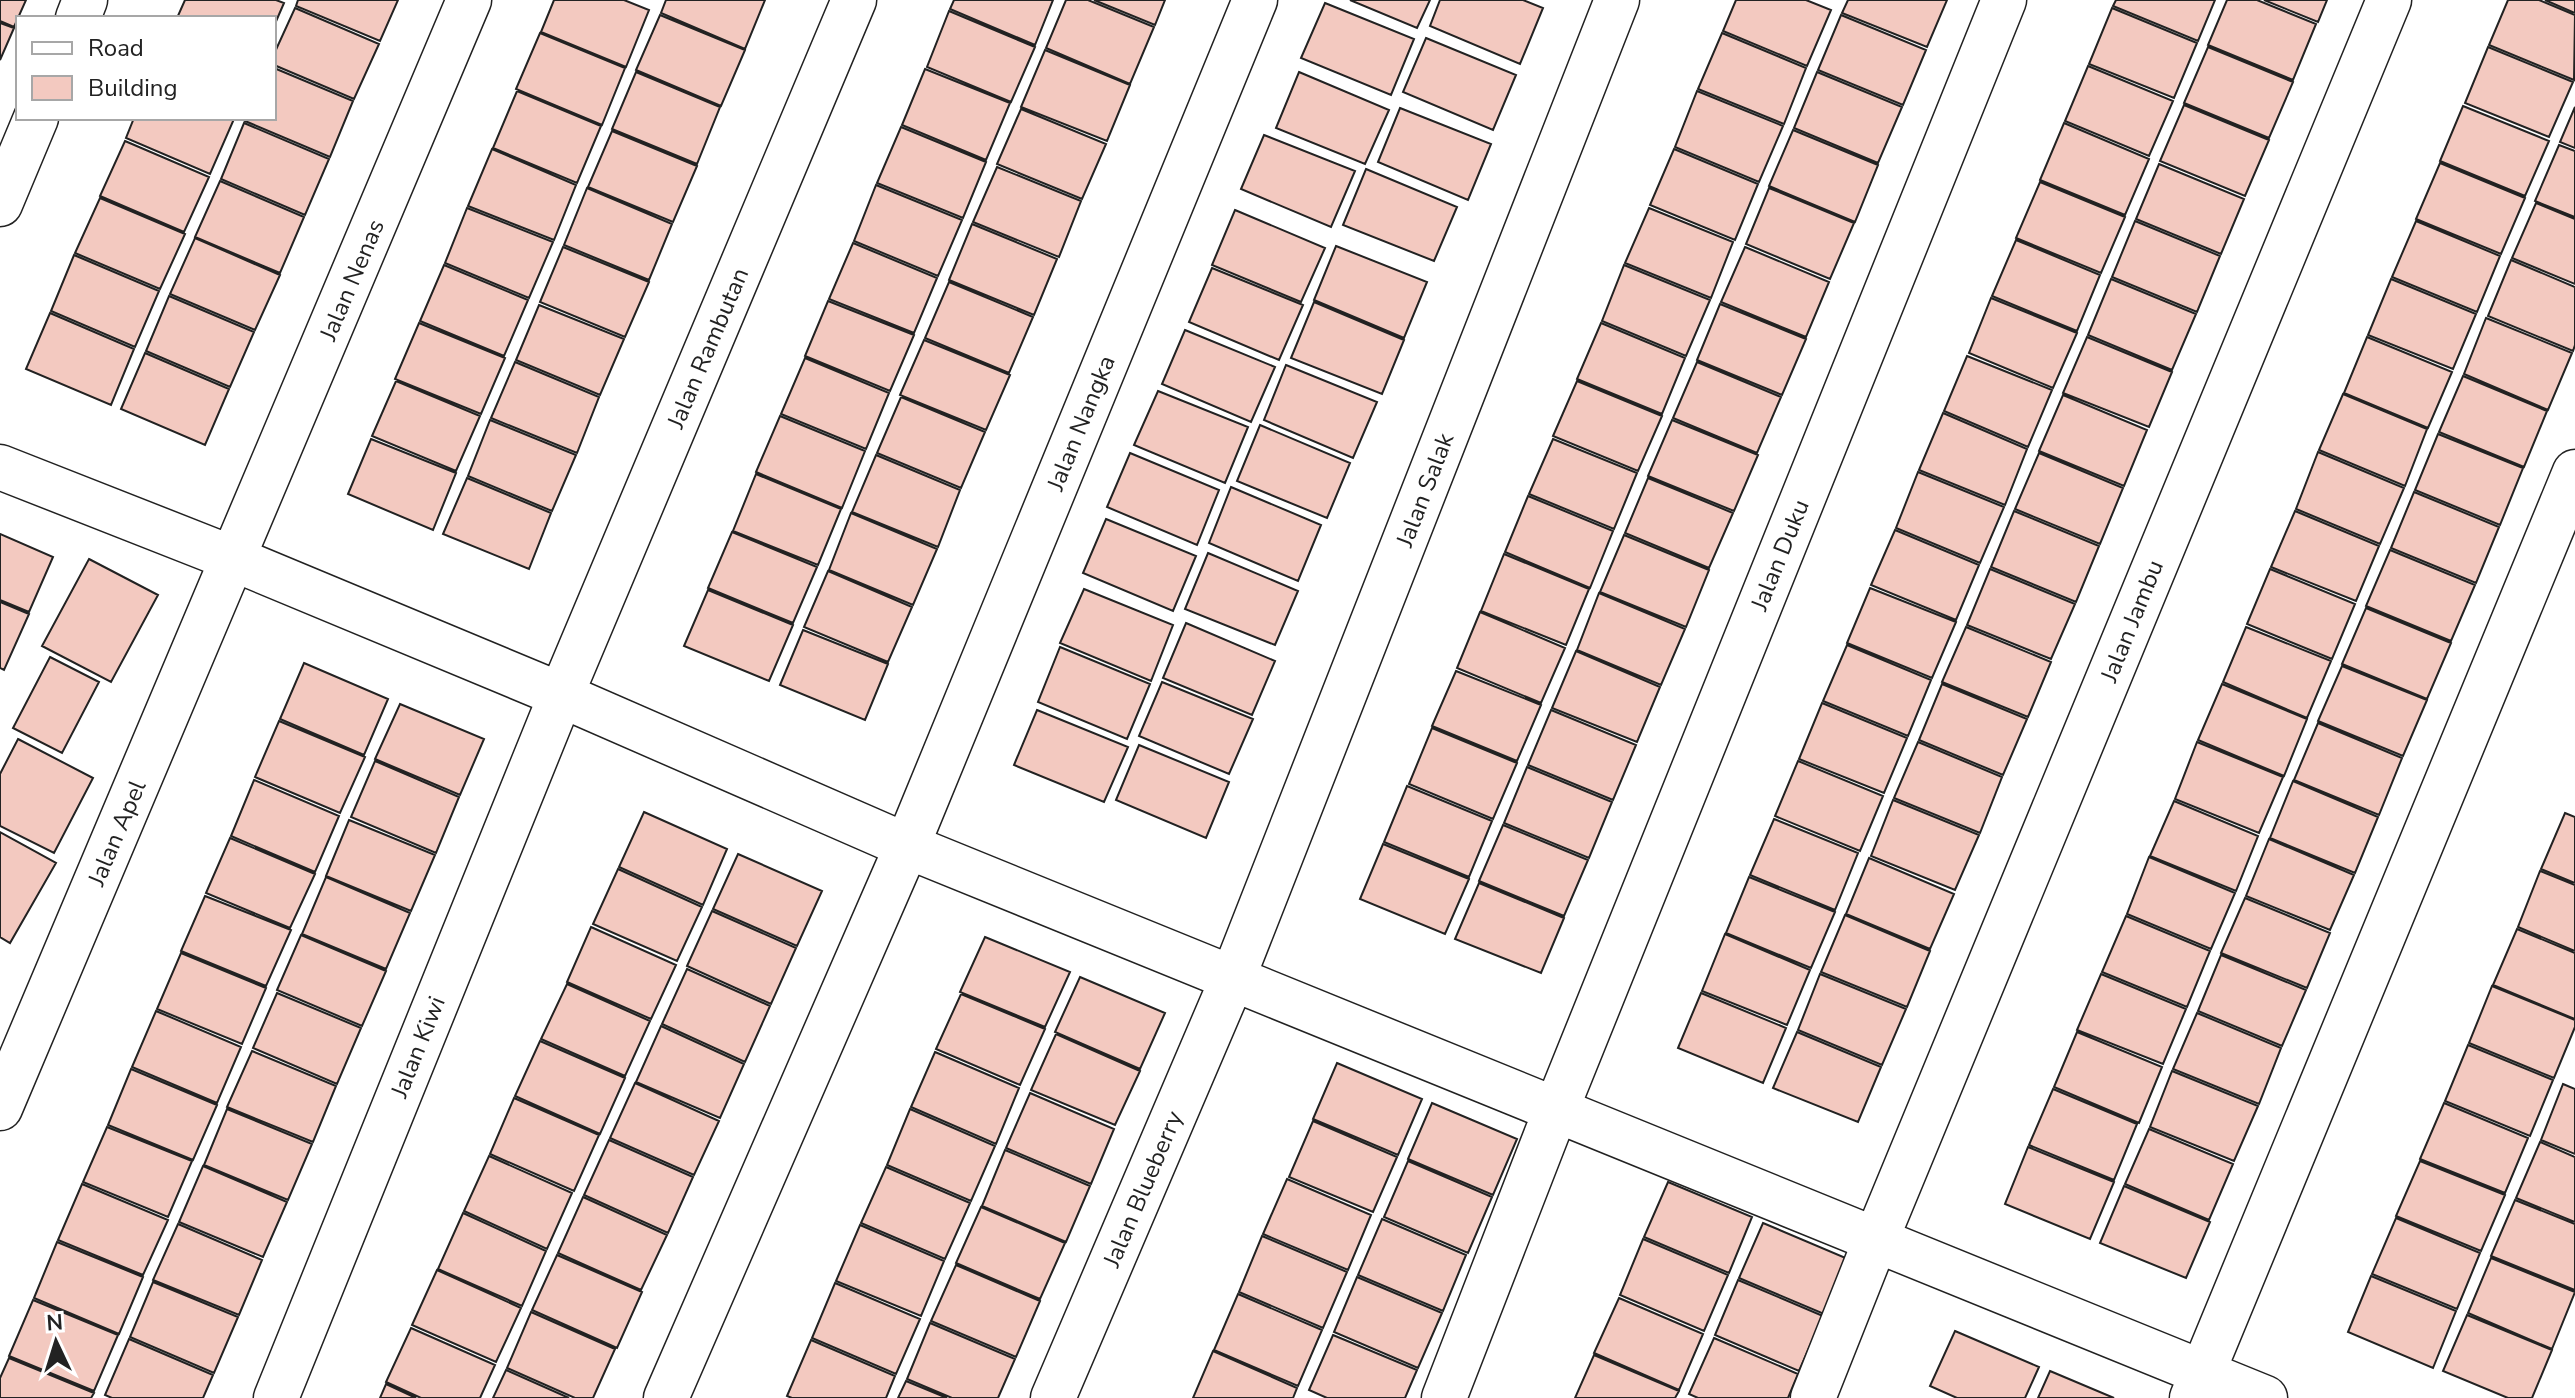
<svg xmlns="http://www.w3.org/2000/svg" width="2575" height="1398" font-family="'Nunito Sans',sans-serif">
	<rect width="100%" height="100%" fill="#fff"/>
	<path fill="#f3c9c0" stroke="#222" stroke-width="2" d="M0 0H26L14 27 0 21Z
		M185 0H276L284 3 274 26V18H177Z
		M298 0H398L380 41 296 6Z
		M554 0H624L649 10 626 67 541 32Z
		M666 0H765L745 49 661 13Z
		M954 0H1053L1035 45 950 9Z
		M1066 0H1088L1154 27 1130 84 1046 48Z
		M1094 0H1165L1155 25Z
		M1350 0H1430L1417 28Z
		M1440 0H1523L1543 8 1520 64 1430 26Z
		M1736 0H1806L1831 10 1807 66 1723 31Z
		M1848 0H1947L1927 47 1842 13Z
		M2116 0H2215L2198 41 2113 6Z
		M2227 0H2257L2316 24 2293 80 2208 45Z
		M2264 0H2327L2318 22Z
		M2508 0H2539L2575 15 2574 80 2489 45Z
		M2545 0H2575V13Z
		M1325 3 1414 39 1391 95 1301 58Z
		M295 8 379 44 354 99 274 65V54Z
		M2112 8 2197 43 2174 98 2089 64Z
		M949 11 1035 47 1011 102 927 67Z
		M660 15 745 50 721 106 636 70Z
		M1841 15 1926 50 1903 105 1818 70Z
		M0 23 14 28 0 60Z
		M540 33 625 68 602 125 516 89Z
		M1722 33 1806 68 1784 124 1698 89Z
		M1426 38 1516 75 1493 130 1403 92Z
		M2208 47 2293 82 2269 138 2184 103Z
		M2488 47 2573 82 2549 137 2465 103Z
		M1045 50 1130 85 1107 141 1021 107Z
		M2088 66 2173 101 2149 156 2065 121Z
		M274 68 353 101 330 157 245 121 247 118H274Z
		M925 69 1010 103 986 160 902 125Z
		M636 72 720 107 697 164 612 129Z
		M1299 72 1389 110 1365 164 1276 128Z
		M1817 72 1902 107 1878 163 1794 128Z
		M517 91 601 126 577 183 493 148Z
		M1697 91 1783 126 1759 182 1675 147Z
		M2184 105 2269 140 2245 196 2160 161Z
		M2463 106 2549 141 2525 196 2440 161Z
		M2575 107V148L2560 142Z
		M1400 108 1491 144 1468 200 1378 162Z
		M1021 109 1106 144 1082 199 997 164Z
		M134 118H232L234 119 210 174 126 138Z
		M244 123 329 159 305 215 221 179Z
		M2064 123 2149 159 2125 215 2040 180Z
		M901 127 986 162 963 218 877 183Z
		M1793 130 1878 165 1855 222 1769 186Z
		M612 131 697 166 673 222 588 187Z
		M1264 135 1355 171 1331 227 1241 189Z
		M125 141 209 177 184 232 100 196Z
		M2559 145 2575 151V217L2535 201Z
		M492 149 576 185 554 240 468 206Z
		M1674 149 1758 184 1735 240 1650 205Z
		M2440 163 2525 198 2501 254 2416 219Z
		M2159 164 2244 199 2221 254 2136 219Z
		M997 167 1081 201 1059 257 973 222Z
		M1366 169 1457 207 1434 261 1343 225Z
		M220 181 304 217 280 273 195 237Z
		M2040 182 2125 217 2101 273 2016 238Z
		M876 185 962 220 938 276 854 241Z
		M587 188 672 224 649 280 564 245Z
		M1769 188 1854 223 1830 279 1746 244Z
		M100 198 185 234 160 289 75 253Z
		M2536 203 2575 219V284L2512 258Z
		M467 208 553 242 529 298 445 263Z
		M1649 208 1733 242 1711 298 1625 263Z
		M1235 210 1325 248 1301 302 1212 265Z
		M2135 221 2220 256 2197 312 2112 277Z
		M2416 221 2500 256 2477 312 2392 277Z
		M972 224 1057 259 1034 315 949 280Z
		M195 238 280 275 255 330 170 294Z
		M2016 240 2100 275 2077 331 1992 296Z
		M853 243 937 278 914 333 829 299Z
		M1336 246 1427 282 1404 338 1314 300Z
		M563 247 649 282 625 337 540 302Z
		M1745 247 1829 282 1806 337 1721 302Z
		M74 255 159 291 135 347 51 311Z
		M2511 260 2575 287V345L2573 351 2488 316Z
		M444 265 528 300 504 356 420 321Z
		M1624 265 1710 300 1686 356 1602 321Z
		M1212 268 1303 305 1279 360 1189 322Z
		M2111 279 2196 314 2172 370 2088 335Z
		M2391 279 2476 314 2453 369 2368 335Z
		M949 282 1033 317 1009 373 925 338Z
		M169 296 254 332 230 387 146 351Z
		M1991 298 2077 333 2053 388 1969 353Z
		M828 301 914 335 890 391 805 356Z
		M1314 302 1404 340 1382 394 1291 358Z
		M1720 304 1806 339 1782 395 1697 360Z
		M539 305 624 339 600 395 516 360Z
		M50 313 134 349 111 405 26 369Z
		M2486 318 2572 353 2548 410 2464 374Z
		M419 323 505 358 481 414 395 379Z
		M1601 323 1685 358 1662 414 1577 379Z
		M1185 330 1275 367 1251 422 1162 384Z
		M2087 337 2172 372 2149 427 2063 393Z
		M2367 337 2452 372 2428 428 2344 393Z
		M924 340 1010 375 986 430 900 395Z
		M145 353 229 389 205 445 121 409Z
		M1967 356 2052 390 2028 447 1944 411Z
		M805 358 889 393 866 449 781 414Z
		M515 362 599 397 577 453 491 418Z
		M1697 362 1781 397 1757 453 1673 418Z
		M1286 365 1377 402 1353 458 1264 420Z
		M2463 376 2547 411 2524 467 2439 432Z
		M396 381 480 416 456 471 372 436Z
		M1577 381 1662 416 1638 471 1553 436Z
		M1158 391 1248 427 1225 483 1134 445Z
		M2343 394 2427 429 2405 486 2319 450Z
		M2063 395 2147 430 2124 486 2039 451Z
		M901 397 985 432 961 488 877 453Z
		M1943 413 2027 449 2005 505 1919 470Z
		M780 416 865 451 842 508 756 472Z
		M490 420 576 455 552 511 468 476Z
		M1672 420 1758 455 1734 511 1648 476Z
		M1260 425 1350 463 1327 518 1237 481Z
		M2438 434 2523 468 2500 525 2415 490Z
		M371 439 456 473 433 530 348 494Z
		M1553 439 1637 473 1614 529 1529 494Z
		M2318 452 2404 488 2380 544 2296 509Z
		M1130 453 1219 490 1197 545 1107 507Z
		M2039 453 2123 488 2100 544 2015 509Z
		M876 455 960 490 938 547 852 512Z
		M1918 472 2004 507 1980 563 1896 528Z
		M756 474 841 509 818 565 733 531Z
		M467 478 551 513 529 569 443 534Z
		M1648 478 1733 513 1709 568 1625 533Z
		M1231 487 1321 525 1298 581 1209 543Z
		M2414 492 2499 527 2476 583 2391 548Z
		M1528 496 1613 531 1590 588 1505 552Z
		M2014 511 2099 546 2076 602 1991 567Z
		M2295 511 2379 546 2356 601 2271 567Z
		M851 513 937 549 913 605 829 570Z
		M1106 519 1196 556 1173 611 1083 573Z
		M1895 530 1979 565 1956 620 1871 585Z
		M732 532 817 567 793 623 708 588Z
		M0 534 53 557 29 612 0 600Z
		M1624 535 1709 570 1686 627 1600 592Z
		M2390 550 2475 585 2451 641 2366 606Z
		M1208 553 1298 591 1275 645 1185 609Z
		M1504 554 1589 589 1566 645 1481 611Z
		M89 559 158 595 111 682 42 646Z
		M1990 569 2075 604 2051 659 1967 625Z
		M2270 569 2355 604 2332 659 2247 624Z
		M828 571 912 607 888 662 804 627Z
		M1870 588 1956 622 1932 678 1847 643Z
		M1084 589 1173 625 1151 681 1060 643Z
		M708 590 793 625 769 681 684 646Z
		M1599 593 1685 629 1661 685 1577 650Z
		M0 602 29 614 4 670 0 668Z
		M2366 608 2451 643 2427 699 2342 664Z
		M1480 612 1565 648 1541 703 1457 668Z
		M1186 623 1275 661 1252 715 1163 678Z
		M1966 627 2051 662 2028 717 1942 682Z
		M2246 627 2331 661 2307 718 2223 682Z
		M803 630 888 664 865 720 780 685Z
		M1847 645 1931 680 1908 736 1823 701Z
		M1060 647 1150 684 1127 739 1038 702Z
		M1576 651 1660 687 1637 742 1552 708Z
		M50 657 99 682 62 753 13 728Z
		M304 663 388 699 364 755 280 719Z
		M2342 666 2427 700 2403 756 2318 721Z
		M1456 671 1541 705 1517 761 1432 726Z
		M1162 682 1253 719 1229 774 1139 736Z
		M1942 684 2027 719 2003 775 1919 740Z
		M2222 684 2307 719 2284 776 2198 740Z
		M1822 703 1907 738 1884 793 1799 759Z
		M400 704 484 739 460 795 375 759Z
		M1037 710 1128 747 1104 802 1014 765Z
		M1551 710 1636 745 1613 800 1528 765Z
		M279 721 365 757 340 813 255 777Z
		M2318 723 2402 758 2379 815 2294 780Z
		M1432 728 1517 763 1493 819 1409 784Z
		M18 739 93 778 54 853 0 826V774Z
		M1918 742 2002 777 1980 833 1894 798Z
		M2197 742 2283 777 2259 833 2175 799Z
		M1139 745 1229 782 1206 838 1116 800Z
		M375 761 459 797 436 853 351 817Z
		M1798 761 1883 796 1860 851 1775 816Z
		M1527 767 1612 802 1589 858 1504 823Z
		M254 780 339 816 315 872 231 836Z
		M2293 781 2378 817 2355 873 2270 838Z
		M1407 786 1492 821 1469 877 1384 842Z
		M1893 800 1979 835 1955 890 1871 856Z
		M2174 801 2258 836 2236 891 2150 856Z
		M644 812 727 849 703 905 619 867Z
		M2565 813 2575 817V883L2541 869Z
		M1774 819 1858 853 1835 910 1750 875Z
		M349 820 435 855 411 911 326 876Z
		M1503 825 1588 860 1564 916 1479 881Z
		M0 832 56 863 10 943 0 937Z
		M230 838 315 874 290 928 206 893Z
		M2269 839 2354 875 2330 930 2246 896Z
		M1383 844 1469 879 1445 934 1360 899Z
		M738 854 822 891 797 946 713 909Z
		M2149 857 2235 893 2211 949 2127 914Z
		M1869 858 1954 894 1930 949 1846 914Z
		M618 869 702 907 677 961 593 924Z
		M2540 871 2575 885V951L2518 927Z
		M326 877 410 913 386 969 302 934Z
		M1749 877 1835 912 1811 968 1726 933Z
		M1479 883 1564 918 1541 973 1455 939Z
		M205 896 291 930 266 986 181 951Z
		M2245 898 2330 933 2307 988 2221 953Z
		M712 911 796 948 771 1004 687 966Z
		M1845 915 1930 951 1907 1007 1821 972Z
		M2126 916 2210 951 2187 1007 2102 972Z
		M591 927 676 965 651 1019 567 982Z
		M2517 929 2575 953V1019L2493 985Z
		M1725 934 1810 970 1787 1025 1702 991Z
		M301 935 386 971 362 1026 277 990Z
		M985 937 1070 972 1045 1027 960 992Z
		M181 953 266 988 242 1044 157 1009Z
		M2221 955 2306 990 2282 1046 2198 1011Z
		M687 969 770 1006 745 1062 662 1024Z
		M1820 974 1906 1009 1882 1065 1798 1030Z
		M2101 974 2186 1009 2163 1064 2077 1030Z
		M1080 977 1165 1013 1140 1069 1055 1032Z
		M567 984 650 1021 625 1076 541 1039Z
		M2492 986 2575 1020V1027L2554 1078 2469 1043Z
		M277 993 361 1028 337 1084 253 1048Z
		M1701 993 1786 1028 1763 1083 1678 1048Z
		M961 994 1045 1029 1020 1085 936 1049Z
		M156 1011 241 1047 217 1103 132 1067Z
		M2197 1013 2281 1048 2259 1104 2173 1069Z
		M661 1026 744 1064 720 1118 636 1082Z
		M1797 1032 1881 1067 1858 1122 1773 1088Z
		M2077 1032 2162 1067 2139 1123 2054 1087Z
		M1056 1034 1140 1071 1115 1125 1031 1090Z
		M540 1041 625 1078 600 1134 515 1096Z
		M2468 1045 2553 1080 2530 1136 2445 1101Z
		M252 1051 336 1086 313 1142 227 1107Z
		M935 1052 1019 1088 996 1144 911 1107Z
		M1337 1063 1422 1099 1398 1155 1313 1119Z
		M131 1069 217 1105 193 1160 108 1125Z
		M2172 1071 2258 1106 2234 1161 2150 1127Z
		M635 1083 719 1121 694 1175 610 1138Z
		M2563 1084 2575 1089V1154L2541 1140Z
		M2053 1089 2137 1124 2114 1180 2029 1145Z
		M1030 1093 1114 1129 1091 1184 1006 1148Z
		M514 1098 599 1135 574 1191 490 1154Z
		M1432 1103 1517 1139 1493 1195 1408 1159Z
		M2444 1103 2528 1138 2505 1193 2420 1159Z
		M227 1109 312 1144 288 1200 204 1165Z
		M910 1109 995 1146 971 1201 887 1165Z
		M1313 1121 1397 1157 1373 1212 1289 1177Z
		M107 1127 192 1161 168 1217 83 1182Z
		M2149 1129 2233 1164 2209 1220 2125 1184Z
		M609 1140 693 1177 668 1233 584 1195Z
		M2540 1142 2575 1157V1222L2516 1198Z
		M2028 1147 2114 1182 2090 1239 2005 1204Z
		M1005 1150 1090 1186 1066 1242 982 1206Z
		M489 1156 572 1193 547 1249 464 1211Z
		M1408 1161 1492 1197 1468 1253 1384 1217Z
		M2420 1161 2505 1195 2481 1251 2396 1216Z
		M203 1166 287 1202 263 1257 179 1222Z
		M886 1167 970 1203 945 1259 861 1223Z
		M1287 1179 1371 1215 1348 1270 1263 1234Z
		M1668 1182 1752 1217 1729 1273 1644 1237Z
		M82 1184 168 1220 143 1275 58 1240Z
		M2124 1186 2210 1222 2186 1278 2100 1243Z
		M583 1197 667 1235 641 1290 558 1253Z
		M2515 1200 2575 1224V1290L2491 1256Z
		M981 1207 1065 1243 1040 1299 956 1263Z
		M463 1213 546 1251 522 1306 438 1269Z
		M2396 1218 2480 1253 2457 1309 2372 1274Z
		M1382 1219 1466 1255 1443 1311 1358 1275Z
		M1763 1223 1848 1259 1824 1314 1739 1278Z
		M178 1224 262 1260 239 1315 153 1280Z
		M860 1225 944 1261 921 1316 836 1281Z
		M1262 1236 1347 1272 1323 1328 1239 1292Z
		M1643 1239 1728 1275 1704 1331 1620 1295Z
		M57 1242 143 1277 119 1334 34 1298Z
		M557 1255 642 1292 617 1348 532 1310Z
		M2491 1258 2575 1292 2552 1349 2468 1313Z
		M956 1265 1040 1301 1016 1357 931 1321Z
		M437 1270 521 1308 496 1362 412 1325Z
		M2371 1276 2456 1311 2433 1368 2348 1332Z
		M1357 1277 1442 1313 1418 1368 1334 1332Z
		M1738 1280 1823 1316 1799 1371 1715 1335Z
		M153 1282 238 1317 214 1373 130 1337Z
		M835 1283 920 1319 896 1374 812 1338Z
		M1238 1294 1322 1330 1298 1386 1214 1350Z
		M1619 1298 1703 1334 1679 1390 1594 1353Z
		M33 1300 118 1335 94 1391 9 1356Z
		M531 1312 615 1349 593 1398H575L507 1368Z
		M2467 1315 2552 1350 2532 1398H2508L2443 1371Z
		M930 1323 1015 1359 998 1398H952L907 1379Z
		M411 1328 495 1365 480 1398H421L386 1382Z
		M1955 1331 2039 1367 2025 1398H1957L1930 1386Z
		M1333 1335 1417 1370 1405 1398H1327L1309 1390Z
		M1714 1338 1798 1374 1788 1398H1698L1689 1394Z
		M129 1339 213 1375 203 1398H112L105 1395Z
		M811 1340 895 1376 886 1398H792L787 1396Z
		M1213 1351 1297 1388 1293 1398H1193Z
		M1594 1355 1679 1391 1675 1398H1575Z
		M9 1358 94 1393 91 1398H0V1378Z
		M506 1370 569 1398H493Z
		M2050 1371 2114 1398H2038Z
		M906 1381 947 1398H898Z
		M386 1384 416 1398H380Z"/>
	<g fill="none" stroke-linecap="round" stroke-linejoin="round">
		<defs>
			<path id="minor" d="M78 18 85 0
				M0 204 36 118
				M0 467 234 559 561 695 907 846 2265 1398
				M0 1108 469 0
				M276 1398 561 695 854 0
				M666 1398 907 846 1255 0
				M1053 1398 1232 980 1617 0
				M1444 1398 1556 1110 2004 0
				M1813 1398 1875 1242 2389 0
				M2192 1398 2575 472"/>
		</defs>
		<use href="#minor" stroke="#222" stroke-width="47"/>
		<use href="#minor" stroke="#fff" stroke-width="44"/>
	</g>
	<g text-anchor="middle" stroke-width="6" stroke-linejoin="round" paint-order="stroke">
		<g font-size="24" fill="#222" stroke="#fff">
			<text transform="translate(352 280) rotate(-67)" y="8">Jalan Nenas</text>
			<text transform="translate(708 348) rotate(-67)" y="8">Jalan Rambutan</text>
			<text transform="translate(1081 423) rotate(-68)" y="8">Jalan Nangka</text>
			<text transform="translate(1425 490) rotate(-69)" y="8">Jalan Salak</text>
			<text transform="translate(1780 555) rotate(-68)" y="8">Jalan Duku</text>
			<text transform="translate(2132 621) rotate(-68)" y="8">Jalan Jambu</text>
			<text transform="translate(117 833) rotate(-67)" y="8">Jalan Apel</text>
			<text transform="translate(418 1047) rotate(-68)" y="8">Jalan Kiwi</text>
			<text transform="translate(1143 1189) rotate(-67)" y="8">Jalan Blueberry</text>
		</g>
	</g>
	<rect x="16" y="16" width="260" height="104" fill="#ffffff" stroke="#a7a7a7" stroke-width="2"/>
	<rect x="32" y="42" width="40" height="12" fill="#ffffff" stroke="#a7a7a7" stroke-width="2"/>
	<text x="88" y="56" font-size="24" fill="#222222">Road</text>
	<rect x="32" y="76" width="40" height="24" fill="#f3c9c0" stroke="#a7a7a7" stroke-width="2"/>
	<text x="88" y="96" font-size="24" fill="#222222">Building</text>
	<g transform="translate(56 1342) rotate(356)" stroke="#ffffff" stroke-width="6" paint-order="stroke">
	<path d="M0-6L14 30L0 20L-14 30Z" fill="#222222"/>
	<text y="-12" font-size="22" font-weight="bold" text-anchor="middle" fill="#222222">N</text>
	</g>
</svg>
